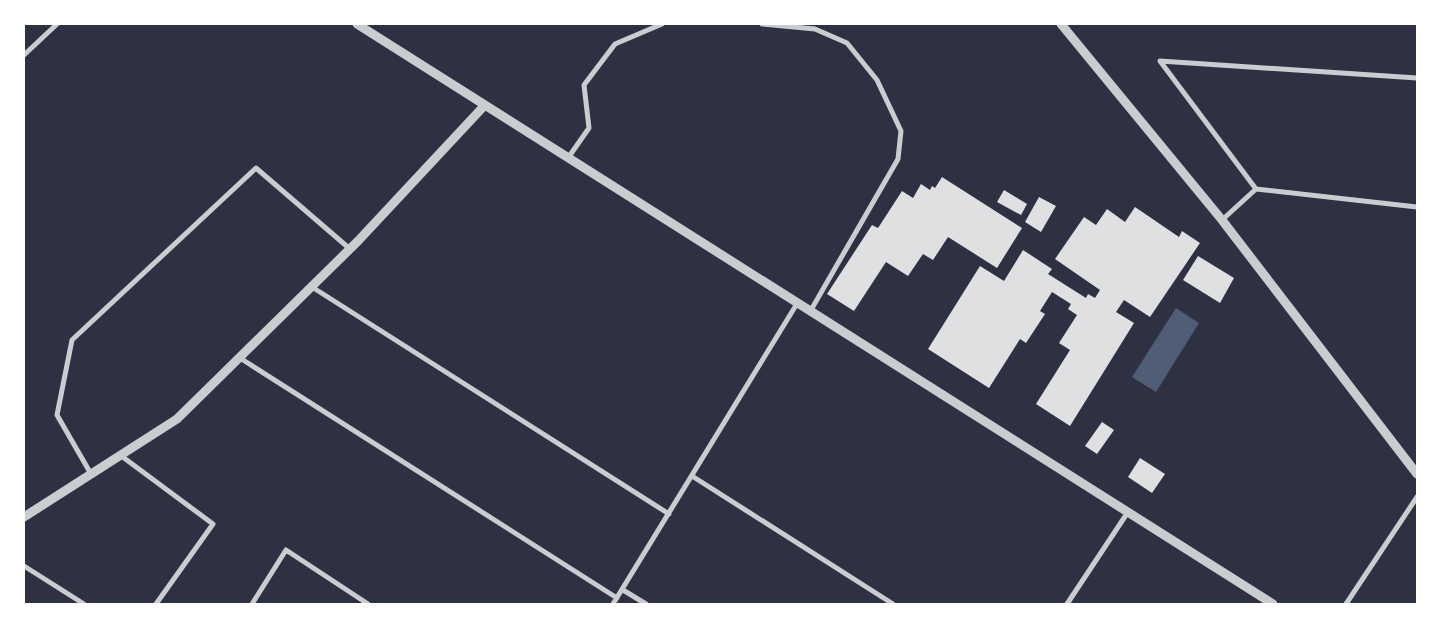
<svg xmlns="http://www.w3.org/2000/svg" width="1441" height="628" font-family="'Crimson Pro',serif">
	<rect width="100%" height="100%" fill="#2d3142"/>
	<path fill="#4f5d75" d="M1176 308 1199 323 1156 392 1132 377Z"/>
	<path fill="#e0e0e3" d="M942 177 1022 228 997 268 948 237 933 260 923 254 908 276 886 262 854 311 827 294 872 225 878 228 902 191 913 198 921 184 930 190 932 186 935 188Z
		M1004 190 1027 204 1021 215 997 202Z
		M1039 197 1056 206 1041 232 1025 222Z
		M1135 207 1179 237 1182 231 1200 243 1150 317 1124 300 1116 312 1134 323 1070 426 1036 404 1070 350 1059 343 1077 315 1068 309 1071 304 1052 292 1040 311 1045 314 1026 343 1020 339 989 388 928 349 980 266 1004 281 1023 250 1052 269 1048 274 1086 298 1088 294 1095 298 1100 290 1055 259 1084 217 1096 225 1107 209 1125 222Z
		M1198 256 1234 278 1220 303 1183 280Z
		M1102 422 1114 430 1097 454 1085 446Z
		M1140 458 1165 474 1152 493 1128 477Z"/>
	<g fill="none" stroke-linecap="round" stroke-linejoin="round">
		<path stroke="#caccd0" stroke-width="5" d="M762 24 815 29 847 43 877 80 901 131 898 159 811 310
			M24 55 57 24
			M1417 78 1160 61 1256 189 1417 207
			M568 158 589 128 584 85 615 44 662 24
			M1222 220 1256 189
			M312 287 669 514
			M240 358 617 598
			M120 455 213 524 156 604
			M91 474 57 415 72 340 256 168 350 249
			M692 476 893 604
			M24 566 84 604
			M623 590 646 604
			M252 604 286 550 368 604
			M613 604 798 302
			M1067 604 1128 512
			M1346 604 1417 497"/>
		<path stroke="#caccd0" stroke-width="9" d="M357 24 1273 604
			M1061 24 1222 220 1417 474
			M24 517 177 419 358 241 484 106"/>
	</g>
	<rect width="1441" height="628" fill="none" stroke="#ffffff" stroke-width="50"/>
</svg>
